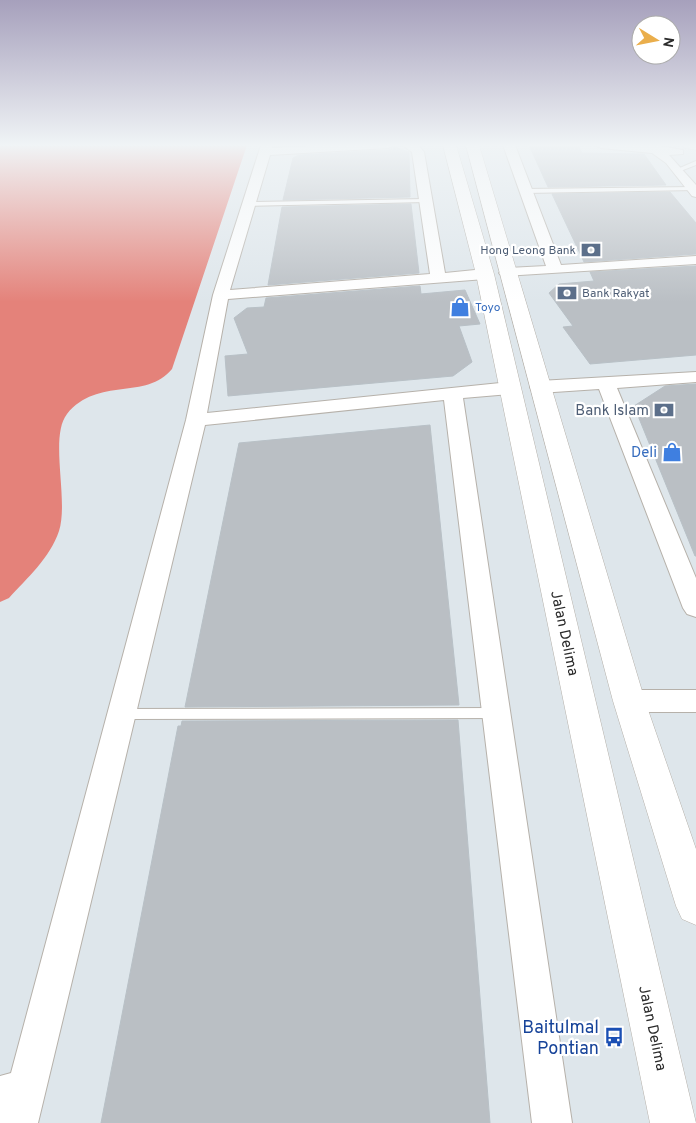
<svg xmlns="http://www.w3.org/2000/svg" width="696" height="1123" font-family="Overpass,sans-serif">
	<rect width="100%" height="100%" fill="#dee6eb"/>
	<path fill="#e4827a" d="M0 145H247L172 369C146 401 98 376 67 414 49 437 69 500 59 531 50 558 27 578 9 598L0 602Z"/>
	<path fill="#babfc4" stroke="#b8c0c6" d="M529 145H578L582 153 644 154 666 185 548 187Z
		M395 147 409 152 410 197 283 200 293 158 299 155 388 150Z
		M670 192 696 223V254L584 262 552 194Z
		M411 204 419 273 268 285 282 207Z
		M696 266V355L590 364 563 327 573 326 549 293 559 284 594 281 590 272Z
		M420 286 421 294 465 290 480 324 459 326 472 362 453 376 228 396 225 356 248 354 234 318 247 308 264 307 266 298Z
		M696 384V556H695L634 406 665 386Z
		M430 425 459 705 185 707 239 443Z
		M458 720 490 1123H101L178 726H181L182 721Z"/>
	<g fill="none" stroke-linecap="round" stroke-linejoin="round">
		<defs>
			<path id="service" d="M696 161V165L678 172 675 170Z
				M693 187 696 189 695 190 525 193 522 191 525 189Z
				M425 199 428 201 427 202 248 206 245 204 248 202Z
				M496 708 501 709 503 713 501 717 496 718 122 719 117 718 115 714 117 710 122 709Z"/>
			<path id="minor" d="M261 145H273L272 148 331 145H394L388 148 270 155 230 290 430 274 412 152 402 145H418L424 152 445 273 485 269 493 274 485 279 228 299 207 413 511 382 518 384 520 388 518 392 511 394 463 398 572 1123H532L444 400 205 425 38 1123H0V1076L11 1073 186 420 213 295Z
				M503 145H515L561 265 696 256V264L502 276 499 273 507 268 546 266Z
				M595 145H654L683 150V154L669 155 696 185V197L692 196 666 163 652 153 601 148Z
				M696 372V382L617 388 696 578V617L687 614 683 608 599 389 539 393 532 391 530 387 532 383 539 381Z
				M629 690H696V712H629L619 709 615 701 619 693Z"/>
			<path id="tertiary" d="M443 145H456L494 274 696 1123H650L476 274Z
				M466 145H479L645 701 696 849V925L682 919 676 906 613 701Z
				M683 145H696V150L685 148Z"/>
		</defs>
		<use href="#service" stroke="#b6b1aa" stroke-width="2"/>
		<use href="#minor" stroke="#b6b1aa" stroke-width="2"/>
		<use href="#tertiary" stroke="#b6b1aa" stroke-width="1"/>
		<use href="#service" fill="#fff" fill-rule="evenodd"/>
		<use href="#minor" fill="#fff" fill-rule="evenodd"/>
		<use href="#tertiary" fill="#fff" fill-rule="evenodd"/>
	</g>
	<linearGradient id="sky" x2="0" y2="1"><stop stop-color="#a6a0bc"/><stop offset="0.48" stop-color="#f0f4f6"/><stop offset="1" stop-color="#f0f4f6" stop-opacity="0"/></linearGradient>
	<rect width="696" height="302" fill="url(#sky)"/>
	<defs>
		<symbol id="bank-bare" viewBox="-9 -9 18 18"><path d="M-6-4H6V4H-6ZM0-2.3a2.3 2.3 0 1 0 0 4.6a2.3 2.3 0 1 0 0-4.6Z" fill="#5c6f8a" stroke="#fff" stroke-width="2.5" paint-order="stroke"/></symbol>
		<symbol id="shop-bare" viewBox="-9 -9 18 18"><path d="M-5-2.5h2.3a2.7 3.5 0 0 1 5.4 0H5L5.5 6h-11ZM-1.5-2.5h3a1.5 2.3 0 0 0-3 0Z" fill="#3f7fe0" stroke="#fff" stroke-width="2.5" paint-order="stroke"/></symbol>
		<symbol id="bus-bare" viewBox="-9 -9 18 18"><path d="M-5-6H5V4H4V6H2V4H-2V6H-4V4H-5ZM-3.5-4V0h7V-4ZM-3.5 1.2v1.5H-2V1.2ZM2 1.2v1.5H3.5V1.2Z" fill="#1a4fb4" stroke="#fff" stroke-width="2.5" paint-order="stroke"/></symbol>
	</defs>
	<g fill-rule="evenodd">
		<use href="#bank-bare" x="577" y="236" width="28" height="28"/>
		<use href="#bank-bare" x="553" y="279" width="28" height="28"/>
		<use href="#shop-bare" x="446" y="293" width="28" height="28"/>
		<use href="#bank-bare" x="650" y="396" width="28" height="28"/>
		<use href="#shop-bare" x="658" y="438" width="28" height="28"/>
		<use href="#bus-bare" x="600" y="1023" width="28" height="28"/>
	</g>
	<g text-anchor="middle" stroke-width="4.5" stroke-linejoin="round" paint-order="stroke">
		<g font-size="12" fill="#4e5e75" stroke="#fff" text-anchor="end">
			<text x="576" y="254">Hong Leong Bank</text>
			<text x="582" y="297" text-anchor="start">Bank Rakyat</text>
		</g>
		<g font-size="12" fill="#366cbe" stroke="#fff" text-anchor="start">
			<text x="475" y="311">Toyo</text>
		</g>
		<g font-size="15" fill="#4e5e75" stroke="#fff" text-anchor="end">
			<text x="649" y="415">Bank Islam</text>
		</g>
		<g font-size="15" fill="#366cbe" stroke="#fff" text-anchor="end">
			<text x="657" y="457">Deli</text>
		</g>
		<g font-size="15" fill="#2a2a2a" stroke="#fff">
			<text transform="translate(565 633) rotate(78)" y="5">Jalan Delima</text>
			<text transform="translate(653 1028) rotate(78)" y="5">Jalan Delima</text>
		</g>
		<g font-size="18" fill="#164399" stroke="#fff" text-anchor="end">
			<text x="599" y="1033">Baitulmal<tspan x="599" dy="21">Pontian</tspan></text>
		</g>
	</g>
	<g transform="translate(656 40) rotate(100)"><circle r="24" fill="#ffffff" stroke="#aaaaaa"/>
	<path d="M0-4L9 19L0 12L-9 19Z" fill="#eaae4c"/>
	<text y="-8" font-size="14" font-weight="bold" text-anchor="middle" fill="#2a2a2a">N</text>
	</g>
</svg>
